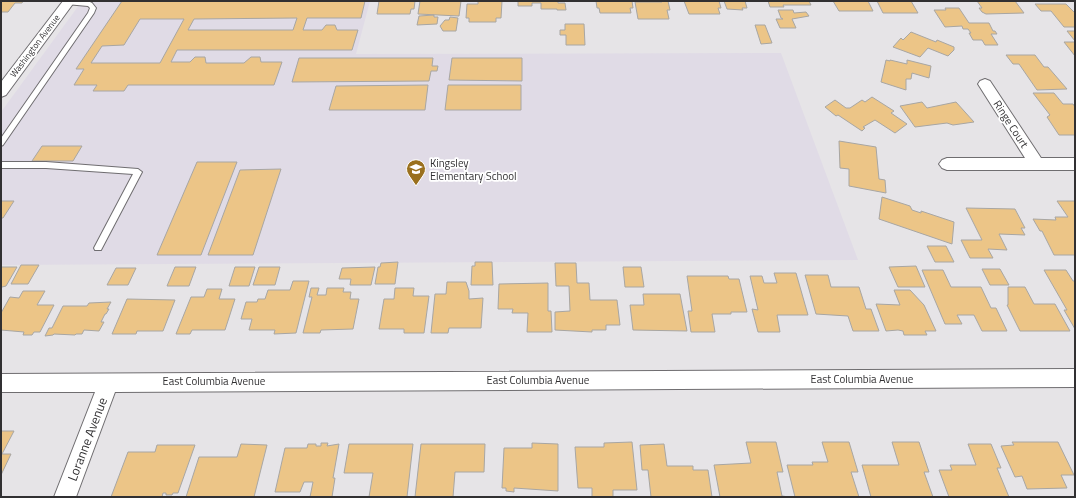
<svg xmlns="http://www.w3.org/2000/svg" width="1076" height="498" font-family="'Titillium Web',sans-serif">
	<rect width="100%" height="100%" fill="#e6e4e7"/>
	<path fill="#e0dbe6" d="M82 1H370L356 54 781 53 858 260 1 265V112Z"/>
	<path fill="#ecc587" stroke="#a8a6a3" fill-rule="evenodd" d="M1 1H23L22 3H15L8 12H1Z
		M122 1H365L361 18H307L303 30H322L326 25H335L337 30H358L352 50H177L171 62H190L195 57H205L206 63H244L251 57H260L261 62H282L274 85H128L124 91H93L97 85H74L84 69H76ZM297 18 293 30H188L194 19ZM140 19H184L160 63H91L102 46 124 45Z
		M379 1H415L414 9H411L410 14H377Z
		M420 1H461L459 16 418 14Z
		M478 1H502L501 18H496V22H469V18H466L467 4H478Z
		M518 1H558V3H565L566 10H557V9H541V3H532V6H518Z
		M596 1H632L633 8H630L631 13H600L599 8H597Z
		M662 1H668L670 10H667L669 19H638L635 2H662Z
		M684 1H719L721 8H718L720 14H689Z
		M724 1H745L747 8H742L743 10 727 9Z
		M768 1H809L811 5H783L784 7H770Z
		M831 1H868L873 11H839L833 1Z
		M877 1H911L918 13H883Z
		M977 1H1015L1024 13 986 14 982 12 979 8H982Z
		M1035 4H1066L1075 13V27H1064L1051 11H1041Z
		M945 8H959L969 23H989L993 31H995L997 34H991L998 45H985L982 40H973L969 33H971L968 29H963L962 26 945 27 934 10H946Z
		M778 10H793L794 13 806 12 809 16 792 19 796 28H780L776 19H783L781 18Z
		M434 15V17H438L437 24 417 25 419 16Z
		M450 17 458 18 456 31H443L440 26 445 20H449Z
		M565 24H584L585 45H566V35H560V30H565Z
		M755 25H765L772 43 761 44Z
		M1067 31H1075V41Z
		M911 32 936 42 937 40 954 47V50L948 56 928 48 920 57 893 47 901 38 903 40Z
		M1064 42H1075V56Z
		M1006 55H1035L1044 67H1048L1067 89 1037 90 1019 64H1013Z
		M299 58H433L432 66H438L437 71H431L429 81 292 82Z
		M452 58H522V81L449 80Z
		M886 60 890 61V60L907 64V60L931 66 929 78 912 73 911 79H906V90L881 82Z
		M428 85 425 110H329L336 86Z
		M448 85H521V110H445Z
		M1033 93H1054L1063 104H1073L1075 107V135H1059L1047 117 1050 115Z
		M872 97 894 111 891 113 907 124 895 133 875 120 863 127 865 128 862 131 838 115 836 116 825 107 835 100 846 108H850L862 100 865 102Z
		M922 102 927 108 956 102 974 122 953 125 947 123 915 127 900 106Z
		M839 141 876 147 879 179 885 180 886 193 849 186V169L840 168Z
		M42 146H82L73 161H32Z
		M197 162H237L201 255H157Z
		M281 169 253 255H208L240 170Z
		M882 197 910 206 912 210 921 213V211L954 222 952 244 879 219Z
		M1 201H14L3 218H1Z
		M1057 201H1075V255H1054L1042 231H1040L1033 219 1056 220 1055 217H1068Z
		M966 208 1015 209 1025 228H1021L1025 235 999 234 1007 250 988 249 993 258H970L961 240H982Z
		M927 246H946L954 262H935Z
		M398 262 395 284H375L378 267H380L381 263Z
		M475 262H492L493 285H471L472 266H475Z
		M555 263H576L577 283H589L590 300H617L620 325H606V330H592V332L555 330V312L570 311 569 286H556Z
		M21 265H39L28 284H11Z
		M916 266 925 287H898L889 267Z
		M1 267H17L6 286 2 287H1Z
		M175 267H196L189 286H167Z
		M235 267H255L249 286H229Z
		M259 267H280L275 285H253Z
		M375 267 371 285H350L351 279H339L342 268Z
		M623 267H641L644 287H625Z
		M116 268H136L128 285H107Z
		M982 269H1000L1009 285H990Z
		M922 270H943L951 287H981L991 308H996L1007 331H982L974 315H957L962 324H945Z
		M1044 270H1066L1073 281H1075V329L1064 310H1067Z
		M774 273H796L808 315H777L780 332H758L752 309 758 310 750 276H762L764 283H777Z
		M805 275H828L831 287H859L866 309H871L879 331H853L848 316 816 314Z
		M687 276H728L729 279H739L747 312H731V314H712L715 332H691L688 311H692Z
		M293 281H309L296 333 274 334 275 330H249L252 319H241L246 302H257L258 299H265L268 290H290Z
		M447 282H466L469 291V299L483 298 481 328H449L448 333H431L435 294H446Z
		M548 283V311H551L552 332H527L528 313H512L513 309H498L499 284Z
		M1008 287H1025L1034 304H1055L1070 331H1020L1007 305H1008Z
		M311 288H319L317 295H326L327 288H344L343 292H351L350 299H359L353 329 321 330 320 333H303L312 297H309Z
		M395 288H414L413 296H429L424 333H404V329H379L384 299H394Z
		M207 289H222L219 299H235L225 330H192L190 334H176L191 297H204Z
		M894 290H910L924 305 936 331H925L927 335H904L903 331 898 330 886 331 876 304 900 305Z
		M23 291H45L37 305H54L40 332H34L32 335H23L24 332 1 330V313L10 297 19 298Z
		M643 294H680L687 331 633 330 630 305H644Z
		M127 299 175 300 163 331H137L136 334H112Z
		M111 302 107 309H109L106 314H105L101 322H104L99 331 84 330 82 334H76L75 335 54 334 53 335 45 336 49 328H52L63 306H87L89 303Z
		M1 431H14L2 454H11L1 475Z
		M632 442 637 490H613V497H592V488H578L575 447H604V443Z
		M746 442H776L783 472H777L782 496 789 497H720L714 465 751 463Z
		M822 442H849L858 472H851L859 497H795L787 465H813L812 462H828Z
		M892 442H919L929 472H924L933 497H871L862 465H899Z
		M1012 442H1058L1074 475H1061L1067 488 1027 489 1022 476 1015 477 1001 446 1014 445Z
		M321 443H328L327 446 339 444 333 478H335L332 497H310L313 482H304L300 492H275L285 448H307L308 444H316V446H321Z
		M532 443 558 444V491L514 488V492L506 491V488H502L504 448H532Z
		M241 444 267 445 254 497H186L199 457H237Z
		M349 444H413L407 497H369L373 473H344Z
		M421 444H485L484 472H455L453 497H415Z
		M664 444 667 466H693V470H708L712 497H651L648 470H642L640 445Z
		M968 444H991L1001 468H997L1009 497H949L939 470H952L950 465H976Z
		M157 445H195L178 493H173L172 495H166V493H163L162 497H111L128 452H155Z"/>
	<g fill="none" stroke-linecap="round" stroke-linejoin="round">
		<defs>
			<path id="lane" d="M68 1 90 2 92 3 96 8 94 13 3 145 1 146V138L88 13 90 8 88 6 66 4 65 3Z
				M1 162H46L138 169 142 172 101 250H95L94 248 133 174 46 168H1Z"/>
			<path id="street" d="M63 1H75L6 95 1 97V82Z
				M985 79 990 81 1041 158H1075V170H947L942 168 939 164 942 160 947 158H1025L978 84 980 81Z
				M1075 369V387L115 392 76 497H54L95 392H1V374Z"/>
		</defs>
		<use href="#lane" stroke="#6f6d70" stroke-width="2"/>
		<use href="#street" stroke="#6f6d70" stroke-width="2"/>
		<use href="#lane" fill="#fff" fill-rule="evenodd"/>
		<use href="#street" fill="#fff" fill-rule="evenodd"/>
	</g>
	<defs>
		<symbol id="school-pin" viewBox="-11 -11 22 30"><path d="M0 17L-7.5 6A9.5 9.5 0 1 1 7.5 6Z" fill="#9a701e" stroke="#fff"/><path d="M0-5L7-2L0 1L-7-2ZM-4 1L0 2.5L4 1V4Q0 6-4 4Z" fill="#fff"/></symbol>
	</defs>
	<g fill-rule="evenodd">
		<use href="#school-pin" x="405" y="158" width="22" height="30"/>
	</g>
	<g text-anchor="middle" stroke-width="3.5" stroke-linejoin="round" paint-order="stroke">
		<g font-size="9" fill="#313032" stroke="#fff">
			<text transform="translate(35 46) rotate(-53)" y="3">Washington Avenue</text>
		</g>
		<g font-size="11" fill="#313032" stroke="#fff">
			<text transform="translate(1011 124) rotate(57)" y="4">Ringe Court</text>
			<text x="862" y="383">East Columbia Avenue</text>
			<text x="538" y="384">East Columbia Avenue</text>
			<text x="214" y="385">East Columbia Avenue</text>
		</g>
		<g font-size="11" fill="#313032" stroke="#fff" text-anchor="start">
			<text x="430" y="167">Kingsley<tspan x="430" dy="13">Elementary School</tspan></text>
		</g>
		<g font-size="13" fill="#313032" stroke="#fff">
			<text transform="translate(87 439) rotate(-69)" y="5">Loranne Avenue</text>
		</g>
	</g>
	<rect width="1076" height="498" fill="none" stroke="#313032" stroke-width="4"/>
</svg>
